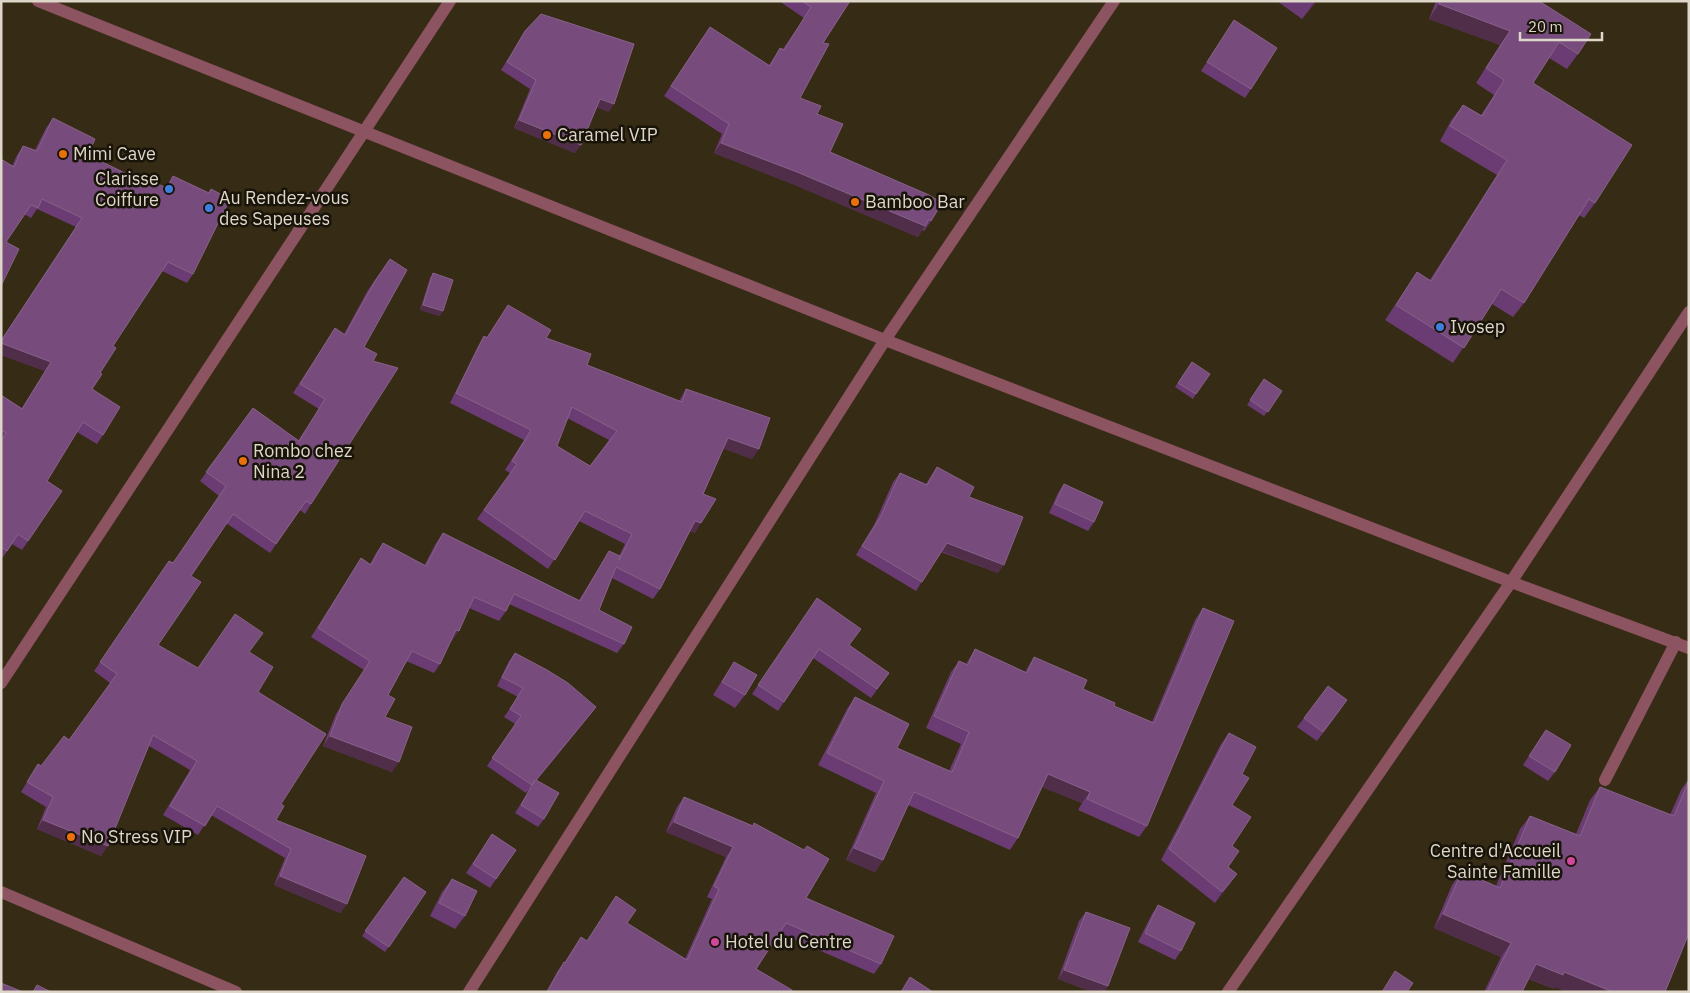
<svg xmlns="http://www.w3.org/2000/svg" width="1690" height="993" font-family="'IBM Plex Sans',sans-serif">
	<rect width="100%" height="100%" fill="#362b14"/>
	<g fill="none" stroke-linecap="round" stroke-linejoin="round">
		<path stroke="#8c5361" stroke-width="12" d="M1605 780 1676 642"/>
		<path stroke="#8c5361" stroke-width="12" d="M1 683 450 1
			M1 892 236 992
			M469 992 885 340 1114 1
			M1228 992 1511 582 1689 312"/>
		<path stroke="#8c5361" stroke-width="12" d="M38 1 885 340 1511 582 1689 648"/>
	</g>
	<path fill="#6b3c73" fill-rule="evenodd" d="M779 1H850L823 43 800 98 817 114 830 152 931 221 924 231 922 230 918 237 790 183 714 153 722 134 664 96 703 37 769 65 780 48 783 49 804 18Z
		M1277 1H1317L1302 19Z
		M1436 1H1539L1578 54 1567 69 1549 58 1533 83 1595 203 1584 218 1579 215 1524 303 1513 317 1492 304 1453 363 1385 320 1417 272 1430 280 1497 175 1440 141 1452 119 1463 105 1481 115 1494 95 1476 83 1500 45 1429 19Z
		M1234 20 1251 89 1245 98 1201 71Z
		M525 31 609 112 597 107 575 153 514 128 530 89 501 70Z
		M53 118 88 155 128 175 130 172 166 188 173 176 208 193 211 189 193 274 187 283 162 271 113 346 92 389 103 435 97 444 77 432 47 481 62 491 22 550 12 544 1 560V395L22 408 45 371 1 355V340L76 227 37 209 31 218 24 214 6 242 12 166 17 155 23 146 35 150 46 128Z
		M390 259 364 347 373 361 311 504 305 514 300 510 270 553 226 523 191 576 158 645 198 668 249 652 281 804 276 820 347 904 340 913 274 885 285 858 211 815 198 835 163 815 190 770 149 746 101 856 37 829 46 807 21 792 38 764 41 766 69 740 110 683 94 671 169 561 173 563 219 496 200 481 253 408 298 441 319 409 293 393 335 328 344 334 368 290Z
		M433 273 440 316 420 310 430 278Z
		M508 305 546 338 587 365 679 401 686 389 752 459 723 448 703 494 695 533 690 531 660 589 653 599 612 578 599 610 624 644 617 653 509 604 506 611 499 621 469 608 452 641 451 640 440 664 434 673 406 661 388 695 385 717 392 772 323 746 336 714 364 670 311 637 361 558 370 564 376 553 383 543 424 566 436 543 443 533 579 600 603 561 609 551 619 556 625 544 579 521 548 569 477 519 510 473 505 470 524 440 450 403 478 346 484 336 487 337ZM567 418 609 440 590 466 557 446Z
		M1192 362 1196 394 1193 399 1175 387Z
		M1264 379 1282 391 1264 416 1247 405Z
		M937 467 969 497 998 573 941 552 916 591 856 555 874 525 893 482 900 473 926 484 931 476Z
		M1064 484 1094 522 1088 531 1049 513 1058 493Z
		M817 598 849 645 889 673 871 698 813 658 778 711 752 694Z
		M1203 608 1147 826 1139 837 1078 810 1082 803 1042 787 1018 838 1010 850 908 805 883 860 875 872 846 860 876 793 818 765 847 709 855 697 897 748 949 771 961 744 926 728 951 672 959 661 966 664 975 649 1025 672 1034 657 1083 689 1114 706 1152 722 1195 620Z
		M515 653 596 707 590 715 537 780 544 819 538 827 515 813 530 789 526 793 487 766 515 724 504 717 518 697 497 686 509 661Z
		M734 662 745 695 735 708 713 695 725 676Z
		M1341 709 1317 741 1297 727 1304 718Z
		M1546 730 1555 772 1548 781 1523 765Z
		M1229 733 1242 774 1232 805V846L1228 867 1230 884 1215 903 1161 860 1221 744Z
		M1689 778V933L1665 992H1568L1555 987 1554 989 1528 979 1522 992H1484L1501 957 1434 928 1452 885 1462 871 1496 886 1520 829 1530 816 1576 834 1590 800 1600 787 1670 815 1681 790Z
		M684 797 806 898 881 964 874 974 779 933 756 969 792 992H546L557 972 564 962V963L581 937 586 941 627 923 685 959 712 899 707 897 726 857 666 832 677 807Z
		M492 834 516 850 490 888 466 873Z
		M404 877 426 892 385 952 362 936Z
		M452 879 465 916 455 929 430 916 442 892Z
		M1158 905 1181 951 1175 960 1138 942 1152 914Z
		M1086 912 1108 986 1104 992H1092L1058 979 1079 921Z"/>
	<path fill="#502e49" d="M1315 1H1317L1302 19Z
		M1439 4 1510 31 1500 45 1429 19Z
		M600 99 614 104 609 112 595 107Z
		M519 120 581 145 575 153 514 128Z
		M721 143 797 172 925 226 918 237 790 183 714 153Z
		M423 305 443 311 440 316 420 310Z
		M1 343 51 362 45 371 1 355Z
		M728 438 759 449 752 459 721 448Z
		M695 521 701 523 695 533 688 530Z
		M947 543 1004 565 998 573 941 551Z
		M456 630 459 631 452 641 449 639Z
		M596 707 590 715 533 785 536 780Z
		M330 736 399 762 392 772 323 746Z
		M1048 774 1090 792 1082 803 1039 786Z
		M43 820 108 846 101 856 37 829Z
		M674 822 733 847 726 857 666 832Z
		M854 848 883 860 875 872 846 860Z
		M1237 874 1230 884 1215 903 1222 892Z
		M280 876 347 904 340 913 274 885Z
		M1443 914 1511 943 1501 957 1434 928Z
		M1536 964 1564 972 1613 992H1568L1555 987 1554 989 1526 978Z
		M1064 970 1108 986 1104 992H1092L1058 979Z"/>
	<path fill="#774c7c" stroke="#876288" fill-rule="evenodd" d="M802 1H850L823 43 829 44 800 98 821 106 817 114 843 124 830 152 929 195 942 203 931 221 929 219 925 226 797 172 721 143 729 124 671 86 710 27 770 66 780 48 784 50 811 7Z
		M1440 1H1539L1591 34 1578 54 1559 42 1533 83 1632 145 1595 203 1589 199 1524 303 1501 289 1464 348 1396 305 1417 272 1431 281 1507 160 1450 126 1463 105 1482 116 1504 80 1486 68 1510 31 1439 4Z
		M541 14 634 44 614 104 600 99 581 145 519 120 536 80 507 62 525 31Z
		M1234 20 1277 48 1251 89 1207 62Z
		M53 118 95 139 88 155 129 175 130 172 167 188 173 176 209 193 211 189 230 199 193 274 168 262 113 346 116 348 100 373 102 374 92 389 120 407 103 435 83 422 47 481 62 491 28 541 18 534 7 551 1 547V441L6 433 1 430V395L22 409 51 362 1 343V341L82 218 42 199 38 208 31 205 6 242 19 249 1 286V159L14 167 23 146 37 151Z
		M390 259 407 270 364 347 377 354 373 361 398 368 311 504 306 501 276 544 233 514 191 576 201 582 158 645 198 668 235 614 263 633 249 652 273 667 258 692 326 734 281 804 284 806 276 820 366 856 347 904 280 876 291 849 217 806 205 826 170 806 197 761 153 735 108 846 43 820 53 797 27 782 38 764 41 766 64 736 69 740 117 674 100 662 169 561 173 563 226 486 206 472 253 408 299 441 325 399 300 384 335 328 345 335 375 281Z
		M433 273 453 280 443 311 423 305Z
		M508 305 551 330 546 338 591 354 587 365 682 402 686 389 770 418 759 449 728 438 703 494 716 499 701 523 695 521 660 589 616 567 599 610 632 627 624 644 514 594 506 611 474 597 459 631 456 630 440 664 412 651 388 695 395 699 385 717 412 727 399 762 330 736 342 704 370 661 318 628 361 558 371 565 383 543 426 566 443 533 580 601 609 551 620 556 619 560 632 534 585 511 555 560 484 510 517 464 512 461 531 430 456 393 484 336 487 338ZM572 407 617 431 590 466 557 446Z
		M1192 362 1210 374 1196 394 1178 383Z
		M1264 379 1282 391 1268 412 1250 400Z
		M937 467 974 487 969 497 1023 517 1004 565 947 543 922 582 862 546 881 516 900 473 927 485Z
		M1064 484 1103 502 1094 522 1055 504Z
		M817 598 861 629 849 645 889 673 877 689 819 649 784 702 758 685Z
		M1203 608 1234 621 1147 826 1087 799 1090 792 1048 774 1018 838 914 792 883 860 854 848 884 781 827 753 855 697 909 724 897 748 952 772 969 732 934 716 959 661 968 665 975 649 1027 673 1034 657 1087 680 1083 689 1115 703 1114 706 1154 723Z
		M515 653 547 670 568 683 596 707 536 780 559 793 544 819 521 805 535 780 532 785 492 758 521 716 510 709 523 688 502 677Z
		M734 662 757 675 745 695 722 682Z
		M1328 686 1347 700 1323 732 1304 718Z
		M1546 730 1571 745 1555 772 1529 756Z
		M1229 733 1256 747 1242 774 1249 778 1232 805 1251 817 1232 846 1239 851 1228 867 1237 874 1222 892 1169 849Z
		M1689 780V933L1665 992H1613L1564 972 1563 975 1536 964 1522 992H1487L1511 943 1443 914 1462 871 1500 888 1530 816 1580 836 1600 787 1674 816Z
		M684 797 753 826 754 823 804 850 807 846 829 859 806 898 894 936 881 964 786 923 756 969 792 990V992H547L564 962 565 963 581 937 587 941 616 896 636 910 627 923 687 960 719 889 714 886 733 847 674 822Z
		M492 834 516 850 496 879 473 864Z
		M404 877 426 892 389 947 365 931Z
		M452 879 477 891 465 916 439 903Z
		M1158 905 1195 923 1181 951 1145 933Z
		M1086 912 1130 928 1108 986 1064 970Z
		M1395 971 1413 983 1407 992H1382Z
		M910 977 933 992H901Z
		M1 983 23 992H1Z
		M37 985 51 992H33Z"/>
	<g fill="#e8710a" stroke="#19140a" stroke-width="2">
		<circle cx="547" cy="135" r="5"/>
		<circle cx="63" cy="154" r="5"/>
		<circle cx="855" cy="202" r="5"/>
		<circle cx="243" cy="461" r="5"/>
		<circle cx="71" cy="837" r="5"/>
	</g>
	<g fill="#3f7fe0" stroke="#19140a" stroke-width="2">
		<circle cx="169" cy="189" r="5"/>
		<circle cx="209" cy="208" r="5"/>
		<circle cx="1440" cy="327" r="5"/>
	</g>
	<g fill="#d1479c" stroke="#19140a" stroke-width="2">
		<circle cx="1571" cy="861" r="5"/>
		<circle cx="715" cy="942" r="5"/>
	</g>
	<g text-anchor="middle" stroke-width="5" stroke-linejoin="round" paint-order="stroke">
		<g font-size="18" fill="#ded7c9" stroke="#19140a" text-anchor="start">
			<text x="557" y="141">Caramel VIP</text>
			<text x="73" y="160">Mimi Cave</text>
			<text x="159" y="185" text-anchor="end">Clarisse<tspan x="159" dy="21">Coiffure</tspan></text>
			<text x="219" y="204">Au Rendez-vous<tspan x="219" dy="21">des Sapeuses</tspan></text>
			<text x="865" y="208">Bamboo Bar</text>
			<text x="1450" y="333">Ivosep</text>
			<text x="253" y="457">Rombo chez<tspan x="253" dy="21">Nina 2</tspan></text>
			<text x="81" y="843">No Stress VIP</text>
			<text x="1561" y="857" text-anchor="end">Centre d'Accueil<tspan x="1561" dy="21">Sainte Famille</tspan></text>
			<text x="725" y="948">Hotel du Centre</text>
		</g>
	</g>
	<rect width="1690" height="993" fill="none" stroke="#ded7c9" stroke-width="5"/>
	<path d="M1520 32v8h82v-8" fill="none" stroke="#ded7c9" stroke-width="2.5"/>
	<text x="1528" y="32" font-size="15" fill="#ded7c9" stroke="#19140a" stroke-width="4" paint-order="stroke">20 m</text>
</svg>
